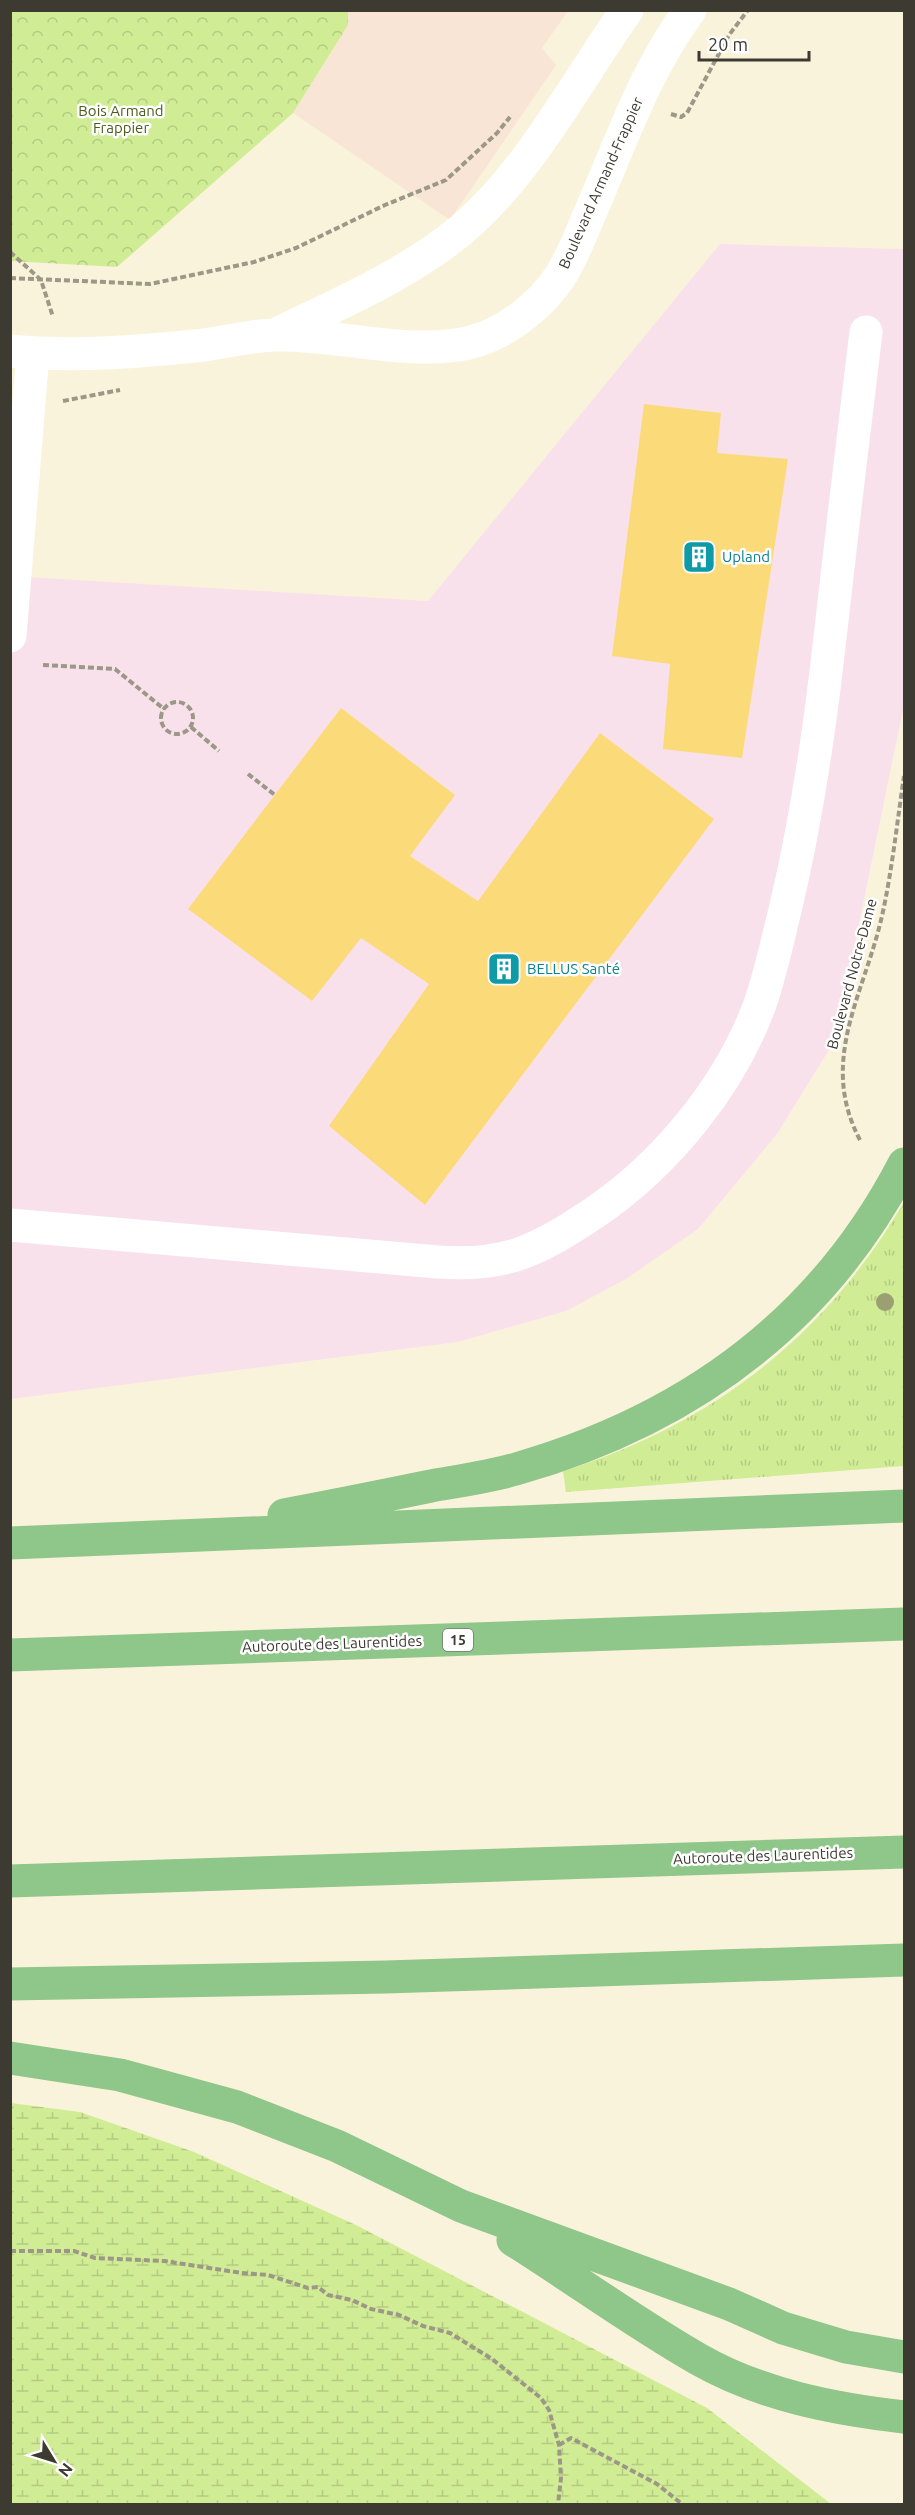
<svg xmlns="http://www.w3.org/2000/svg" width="915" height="2515" font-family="Ubuntu,sans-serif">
	<defs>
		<pattern id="grass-tufts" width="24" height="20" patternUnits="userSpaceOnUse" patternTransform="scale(1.5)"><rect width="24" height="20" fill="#d0ec95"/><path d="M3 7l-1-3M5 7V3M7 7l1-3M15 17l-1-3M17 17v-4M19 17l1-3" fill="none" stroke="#b4cb81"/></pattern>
		<pattern id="forest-crowns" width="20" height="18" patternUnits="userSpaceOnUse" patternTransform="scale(1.5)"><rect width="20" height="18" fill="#d0ec95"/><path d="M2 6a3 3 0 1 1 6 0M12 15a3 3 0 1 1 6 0" fill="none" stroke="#b4cb81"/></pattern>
		<pattern id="wetland-marsh" width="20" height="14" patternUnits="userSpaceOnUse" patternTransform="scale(1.5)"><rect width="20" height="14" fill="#d0ec95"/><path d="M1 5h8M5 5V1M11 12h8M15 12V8" fill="none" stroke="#b4cb81"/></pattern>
	</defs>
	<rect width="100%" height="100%" fill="#faf3db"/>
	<path fill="#f9e1ec" d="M720 244 904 249V705L835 1040 777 1134 698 1229 626 1279 566 1311 458 1342 11 1399 10 576 428 601Z"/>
	<path fill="#f8e5d5" d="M348 11H568L542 48 556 65 450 220 293 113 348 25Z"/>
	<path fill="url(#grass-tufts)" d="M904 1202V1466L566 1492 563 1471C711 1425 826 1336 904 1202Z"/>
	<path fill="url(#forest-crowns)" d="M348 11V25L293 113 117 267 11 261V11Z"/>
	<path fill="url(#wetland-marsh)" d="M11 2103 80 2112 194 2152 356 2225 707 2408 831 2504H11Z"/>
	<path fill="#fbdb79" d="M644 404 721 413 717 453 788 459 742 758 663 749 670 664 612 656Z
		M341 708 455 795 410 856 478 901 600 733 714 819 425 1205 329 1126 429 984 361 938 312 1001 188 909Z"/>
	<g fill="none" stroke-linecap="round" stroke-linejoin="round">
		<path stroke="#9c9786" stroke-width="4" stroke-dasharray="6 3" stroke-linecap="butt" d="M671 114 681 117 687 113 729 35 748 10
			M10 252 41 280 53 317
			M10 278 150 284 254 262 296 248 385 205 446 180 497 133 510 117
			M63 401 120 390
			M43 665 115 669 164 709
			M161 718a16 16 0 1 1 32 0a16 16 0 1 1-32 0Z
			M191 727 219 751
			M248 774 275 795
			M860 1140C818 1061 864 995 882 916 892 871 897 823 904 776
			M10 2251H74L95 2258 164 2261 242 2273 268 2275 308 2288 318 2287 328 2295 352 2300 371 2309 399 2315 423 2326 450 2333 492 2359 541 2398 549 2410 559 2445 561 2478 558 2504
			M559 2445 571 2438 657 2484 682 2504"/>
		<path stroke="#fff" stroke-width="33" d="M277 334C340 303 405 276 460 231 528 175 576 82 627 10
			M10 351C72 357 135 352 196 346 222 343 252 335 277 335 339 334 407 356 468 343 504 335 541 306 561 275 573 256 581 234 590 213 621 143 644 72 690 10
			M10 636 33 353
			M10 1225 438 1262C507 1267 538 1250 594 1213 666 1164 730 1086 760 1004 771 972 778 939 786 906 807 817 819 736 829 646 841 541 853 437 866 332"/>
		<path stroke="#8fc689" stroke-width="33" d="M284 1515C333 1506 382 1496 431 1486 459 1481 488 1477 516 1469 687 1420 821 1324 904 1164
			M10 1543 904 1506
			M10 1655 904 1624
			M10 1881 904 1852
			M10 1984 386 1977 904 1960
			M10 2058 120 2075 237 2107 337 2146 461 2206 729 2304 783 2328 846 2347 904 2357
			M513 2240C575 2279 635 2323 698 2359 761 2395 834 2409 904 2417"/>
	</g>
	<circle fill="#9aa072" cx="885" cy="1302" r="9"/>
	<defs>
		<symbol id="building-square" viewBox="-11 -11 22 22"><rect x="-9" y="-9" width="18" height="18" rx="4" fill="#0f9aa8" stroke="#fff"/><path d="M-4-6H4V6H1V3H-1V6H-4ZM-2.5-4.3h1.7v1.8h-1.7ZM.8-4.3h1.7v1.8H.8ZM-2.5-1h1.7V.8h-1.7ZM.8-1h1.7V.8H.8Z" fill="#fff"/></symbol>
	</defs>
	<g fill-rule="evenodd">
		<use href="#building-square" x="680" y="538" width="38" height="38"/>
		<use href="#building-square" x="485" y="950" width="38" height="38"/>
	</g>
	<g text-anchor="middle" stroke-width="5" stroke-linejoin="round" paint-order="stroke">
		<rect fill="#fff" stroke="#77756f" stroke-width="1.5" x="443" y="1629" width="30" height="22" rx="4.5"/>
		<g font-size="14" font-weight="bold" fill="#3d3a31">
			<text x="458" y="1645">15</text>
		</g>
		<g font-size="15" fill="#4b5d1c" stroke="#fff">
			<text x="121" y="116">Bois Armand<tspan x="121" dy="17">Frappier</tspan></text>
		</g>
		<g font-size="15" fill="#3d3a31" stroke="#fff">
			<text transform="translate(601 183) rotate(-66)" y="5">Boulevard Armand-Frappier</text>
			<text transform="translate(852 974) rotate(-75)" y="5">Boulevard Notre-Dame</text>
			<text transform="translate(332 1644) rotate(-2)" y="5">Autoroute des Laurentides</text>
			<text transform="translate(763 1856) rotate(-2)" y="5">Autoroute des Laurentides</text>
		</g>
		<g font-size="15" fill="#0d838f" stroke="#fff" text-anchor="start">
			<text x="722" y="562">Upland</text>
			<text x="527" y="974">BELLUS Santé</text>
		</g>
	</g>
	<rect width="915" height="2515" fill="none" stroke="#3d3a31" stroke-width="24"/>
	<g transform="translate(54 2461) rotate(128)" stroke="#ffffff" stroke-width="4.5" paint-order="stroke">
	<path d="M0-4.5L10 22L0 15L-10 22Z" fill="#3d3a31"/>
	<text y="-9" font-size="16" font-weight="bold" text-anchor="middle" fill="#3d3a31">N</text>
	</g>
	<path d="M699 51v9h110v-9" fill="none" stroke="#3d3a31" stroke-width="3"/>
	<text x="708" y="51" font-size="18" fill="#3d3a31" stroke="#ffffff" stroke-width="4.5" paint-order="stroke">20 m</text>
</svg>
